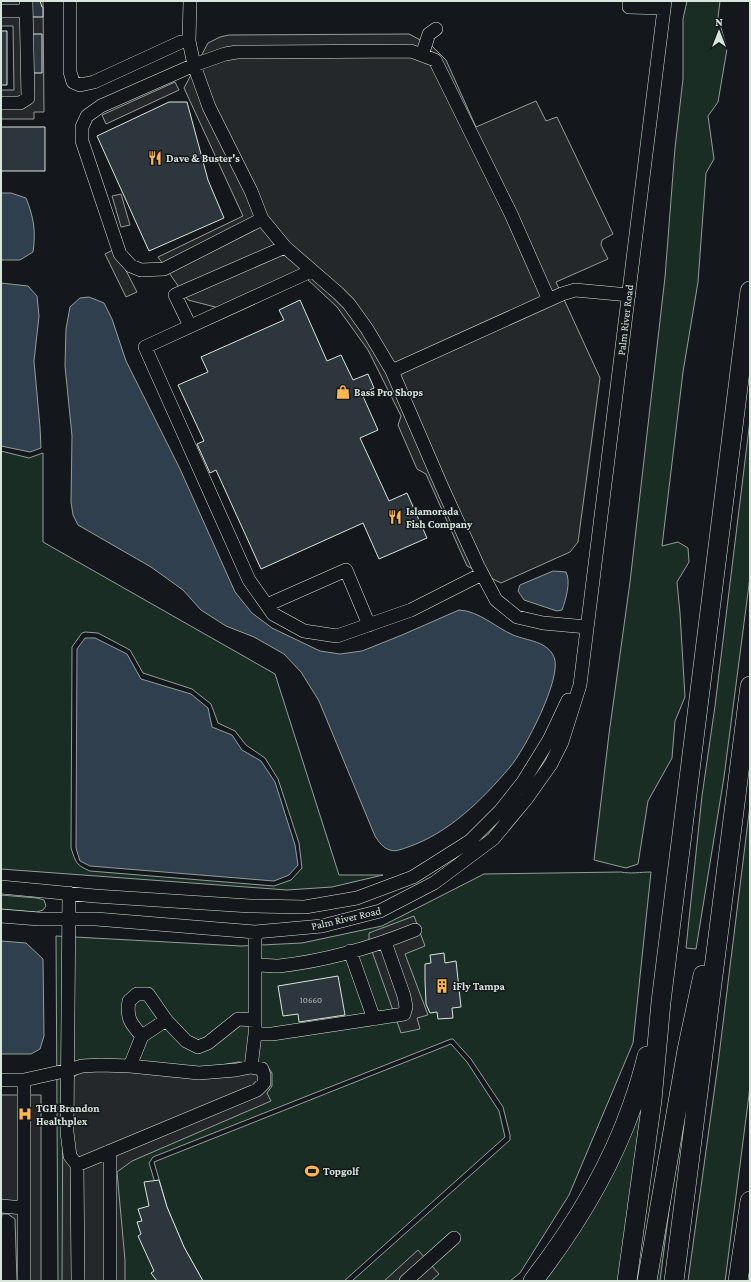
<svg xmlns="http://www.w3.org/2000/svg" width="751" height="1282" font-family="'Crimson Pro',serif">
	<rect width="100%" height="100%" fill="#14181c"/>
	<path fill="#1a2d24" stroke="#939e99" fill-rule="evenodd" d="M687 1H720L718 17 727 49 718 102 708 116 714 159 706 173 698 282 683 372 662 546 678 542 688 548 689 562 677 582 680 613 685 697 675 721 672 758 648 801 638 864 626 868 594 860 609 734 630 582 665 277 675 148 683 79V19Z
		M750 420V577L724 777 696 949 686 948 702 796 715 706Z
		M1 451 29 458 43 453V542L275 674 339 875H383L332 887 287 890 1 869ZM85 632 98 633 130 650 143 673 192 689 211 704 218 723 235 731 246 745 265 758 278 779 299 843 302 868 291 880 274 886 90 871C76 865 76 863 71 848L72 647 82 633Z
		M750 805V1087L726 1274 725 1281H688L718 1064Z
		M621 872C630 874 641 872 651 872L633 1043 569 1195 520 1273 510 1281H352L510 1140V1135L503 1107 471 1059 453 1039H451L153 1157 149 1163 163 1209 197 1281H58L56 936 241 946 302 943 382 926 484 874Z
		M1 895 37 898 44 900 46 906 43 910 37 912 1 909Z
		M451 1044 467 1062 499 1111 505 1137 344 1281H203L184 1247 167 1207 154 1162Z
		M646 1100 620 1281H539Z
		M673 1179 660 1281H651Z"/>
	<path fill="#24282b" stroke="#939e99" d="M1 1H43L44 112H34V119H1V90H14L13 26H1Z
		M409 34 432 46 446 60 476 127 536 101 546 121 557 117 613 234 602 240 601 245 608 259 556 282 600 378 578 542 570 552 501 583 467 566 426 474 417 469 398 425 401 416 368 350 337 307 307 279 235 312 188 300 158 257 243 216 184 88 208 43 220 37 229 35Z
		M175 82 179 90 106 124 102 115Z
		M121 194 130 225 121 227 112 196Z
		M115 249 137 292 126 297 105 254Z
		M414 916 425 946 405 954 428 1015 417 1018 420 1029 401 1033 369 943V933Z
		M96 1059 205 1068 238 1062 266 1064 272 1073V1086L267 1093 271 1101 132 1161 117 1172 125 1260V1281H62L63 1086Z
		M1 1095H41V1281H17L15 1219 8 1214H2L1 1222Z
		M418 1250 439 1274 431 1281H384Z"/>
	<path fill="#2f3f4d" stroke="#939e99" d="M1 193H11L26 198C34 218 36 232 33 252L20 260H1Z
		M1 283 28 286 37 296 39 316 34 361 40 427 41 448 30 452 1 446Z
		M89 297 104 303 112 319 126 361 180 469 235 592 252 613 272 628 320 651 340 654 362 651 402 635 459 610C479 611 495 627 513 635 528 641 547 641 554 657 563 677 524 751 510 767 482 800 449 833 408 847 402 849 396 852 390 850 383 848 379 842 375 836L319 701 301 672 284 654 254 637 226 626 201 610 183 590 151 567 78 525 73 515 71 502 72 436 65 366 66 329 70 307 80 298Z
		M553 571 566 572C571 582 566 599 562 610L557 611 524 600 518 591 520 585Z
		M85 638H95L127 654 141 679 191 694 208 708 212 727 232 735 242 750 261 761 275 782 295 845 298 865 289 875 274 881 90 866 80 861 76 848 77 649Z
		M1 941 26 943 43 959 44 1036 40 1049 31 1054H1Z"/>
	<path fill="#2c363c" stroke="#d8e6dc" d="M29 1H40L42 7H43V17H30Z
		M1 31H7V85H1Z
		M31 34H42V73H31Z
		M169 102H187L208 180 224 218 149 251 97 136Z
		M1 127H45V171H1Z
		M300 300 327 361 341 355 353 380 368 374 374 388 362 394 378 430 360 438 389 501 407 493 427 538 379 559 363 523 261 569 216 470 210 473 197 444 204 441 178 385 208 372 201 357 284 320 279 310Z
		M444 953 445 963 456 961 461 1007 452 1008 453 1018 438 1019 437 1012 430 1013 426 1004 425 980V964L431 963 430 955Z
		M338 976 345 1015 299 1022 298 1014 283 1016 278 986Z
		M159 1180 167 1207 184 1247 203 1281H157L151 1273 154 1271 138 1236 141 1234 137 1222 142 1221 138 1209 149 1206 144 1182Z"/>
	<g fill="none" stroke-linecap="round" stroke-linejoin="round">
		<defs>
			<path id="minor" d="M70 1V72L73 82 80 85 94 82 181 42 189 41
				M190 1 189 41 194 65 225 54 237 52 411 51 435 60 511 214 549 300
				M629 1V7L664 8
				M1 11H26
				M422 55 429 34 436 29
				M1 103H20L28 98 26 1
				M262 219 164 269 141 270 131 266 120 254 82 141V127L87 116 101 106 194 65 209 107 251 191 262 219 285 247 338 293 349 304 367 329 392 371 442 487 478 566 496 600 517 617 543 623 587 627
				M311 271 145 347 249 580 273 614 304 631 337 636 411 610 482 574
				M190 326 175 295 285 247
				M392 371 562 294 575 290 629 295
				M267 605 346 570 369 625
				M1 887 95 896 250 906 305 907 357 898 413 877 470 841 500 811 523 782 549 740 568 700
				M69 893 67 1132 70 1156 77 1165 78 1281
				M1 916 39 919H96L255 932 322 926 380 911 434 883 493 839 527 798 551 764 562 742 580 685 665 1
				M350 951 374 1019
				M255 965C263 965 271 966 279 966 324 961 373 947 415 930
				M255 1034H272L404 1014 406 1007 404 996 385 942
				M142 1036C131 1024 126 1018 129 1001L137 994H148L166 1020
				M130 1066 142 1036 166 1020 186 1041 198 1047 208 1043 238 1019 255 1020
				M251 1067 255 1034V932
				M1 1080H24L69 1070 82 1066 100 1065 130 1066 199 1073 236 1070 251 1067 262 1069 264 1075V1083L257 1090 77 1165
				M24 1080V1281
				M110 1151V1281
				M1 1206 24 1208
				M406 1281 454 1238"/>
			<path id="highway" d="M533 1281C574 1228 610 1169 632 1106 638 1089 643 1073 647 1056
				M627 1281 652 1100 661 1002 750 291
				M647 1281 687 1050 703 975
				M674 1281 750 686
				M738 1281 750 1201"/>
		</defs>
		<use href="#minor" stroke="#d8e6dc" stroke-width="14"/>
		<use href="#highway" stroke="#d8e6dc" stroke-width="20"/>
		<use href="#minor" stroke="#14181c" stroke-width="13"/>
		<use href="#highway" stroke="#14181c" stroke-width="19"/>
	</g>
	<defs>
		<symbol id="restaurant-bare" viewBox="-9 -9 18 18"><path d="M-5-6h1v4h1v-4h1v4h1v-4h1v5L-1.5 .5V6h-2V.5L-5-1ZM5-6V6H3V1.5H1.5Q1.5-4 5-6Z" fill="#ffb74d" stroke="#14181c" stroke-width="2.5" paint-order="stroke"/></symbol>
		<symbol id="shop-bare" viewBox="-9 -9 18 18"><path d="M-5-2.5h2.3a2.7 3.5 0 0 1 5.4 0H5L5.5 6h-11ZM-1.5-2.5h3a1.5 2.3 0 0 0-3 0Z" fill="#ffb74d" stroke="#14181c" stroke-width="2.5" paint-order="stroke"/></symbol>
		<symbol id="building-bare" viewBox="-9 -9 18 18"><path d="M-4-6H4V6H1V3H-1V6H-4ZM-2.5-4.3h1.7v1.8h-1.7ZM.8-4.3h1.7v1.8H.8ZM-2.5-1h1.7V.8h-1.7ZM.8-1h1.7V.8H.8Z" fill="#ffb74d" stroke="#14181c" stroke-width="2.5" paint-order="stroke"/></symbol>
		<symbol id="hospital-bare" viewBox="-9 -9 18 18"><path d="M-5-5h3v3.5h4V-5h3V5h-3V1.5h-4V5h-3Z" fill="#ffb74d" stroke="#14181c" stroke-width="2.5" paint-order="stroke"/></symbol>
		<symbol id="stadium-bare" viewBox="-9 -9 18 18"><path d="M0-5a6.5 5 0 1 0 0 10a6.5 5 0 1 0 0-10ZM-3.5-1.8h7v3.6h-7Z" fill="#ffb74d" stroke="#14181c" stroke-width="2.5" paint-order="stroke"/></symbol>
	</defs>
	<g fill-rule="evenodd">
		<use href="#restaurant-bare" x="145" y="148" width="20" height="20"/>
		<use href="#shop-bare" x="333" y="382" width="20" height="20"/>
		<use href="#restaurant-bare" x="385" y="507" width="20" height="20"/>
		<use href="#building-bare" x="432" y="976" width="20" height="20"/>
		<use href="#hospital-bare" x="15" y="1104" width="20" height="20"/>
		<use href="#stadium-bare" x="302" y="1161" width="20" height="20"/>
	</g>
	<g text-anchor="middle" stroke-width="3" stroke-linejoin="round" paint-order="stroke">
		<g font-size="9" fill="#adbab4">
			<text x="311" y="1003">10660</text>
		</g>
		<g font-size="11" font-weight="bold" fill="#d8e6dc" stroke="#14181c" text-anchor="start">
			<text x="166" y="162">Dave &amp; Buster's</text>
			<text x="354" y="396">Bass Pro Shops</text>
			<text x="406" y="515">Islamorada<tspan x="406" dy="13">Fish Company</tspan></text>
			<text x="453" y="990">iFly Tampa</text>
			<text x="36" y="1112">TGH Brandon<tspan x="36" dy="13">Healthplex</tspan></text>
			<text x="323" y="1175">Topgolf</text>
		</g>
		<g font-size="11" fill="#d8e6dc" stroke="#14181c">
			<text transform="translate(625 320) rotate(-83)" y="4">Palm River Road</text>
			<text transform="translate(346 918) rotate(-13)" y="4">Palm River Road</text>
		</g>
	</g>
	<rect width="751" height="1282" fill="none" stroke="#d8e6dc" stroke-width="4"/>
	<g transform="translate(719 32)" stroke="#14181c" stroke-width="3" paint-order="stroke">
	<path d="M0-3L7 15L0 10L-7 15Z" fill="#d8e6dc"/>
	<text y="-6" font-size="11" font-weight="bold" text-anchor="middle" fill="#d8e6dc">N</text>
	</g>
</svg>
